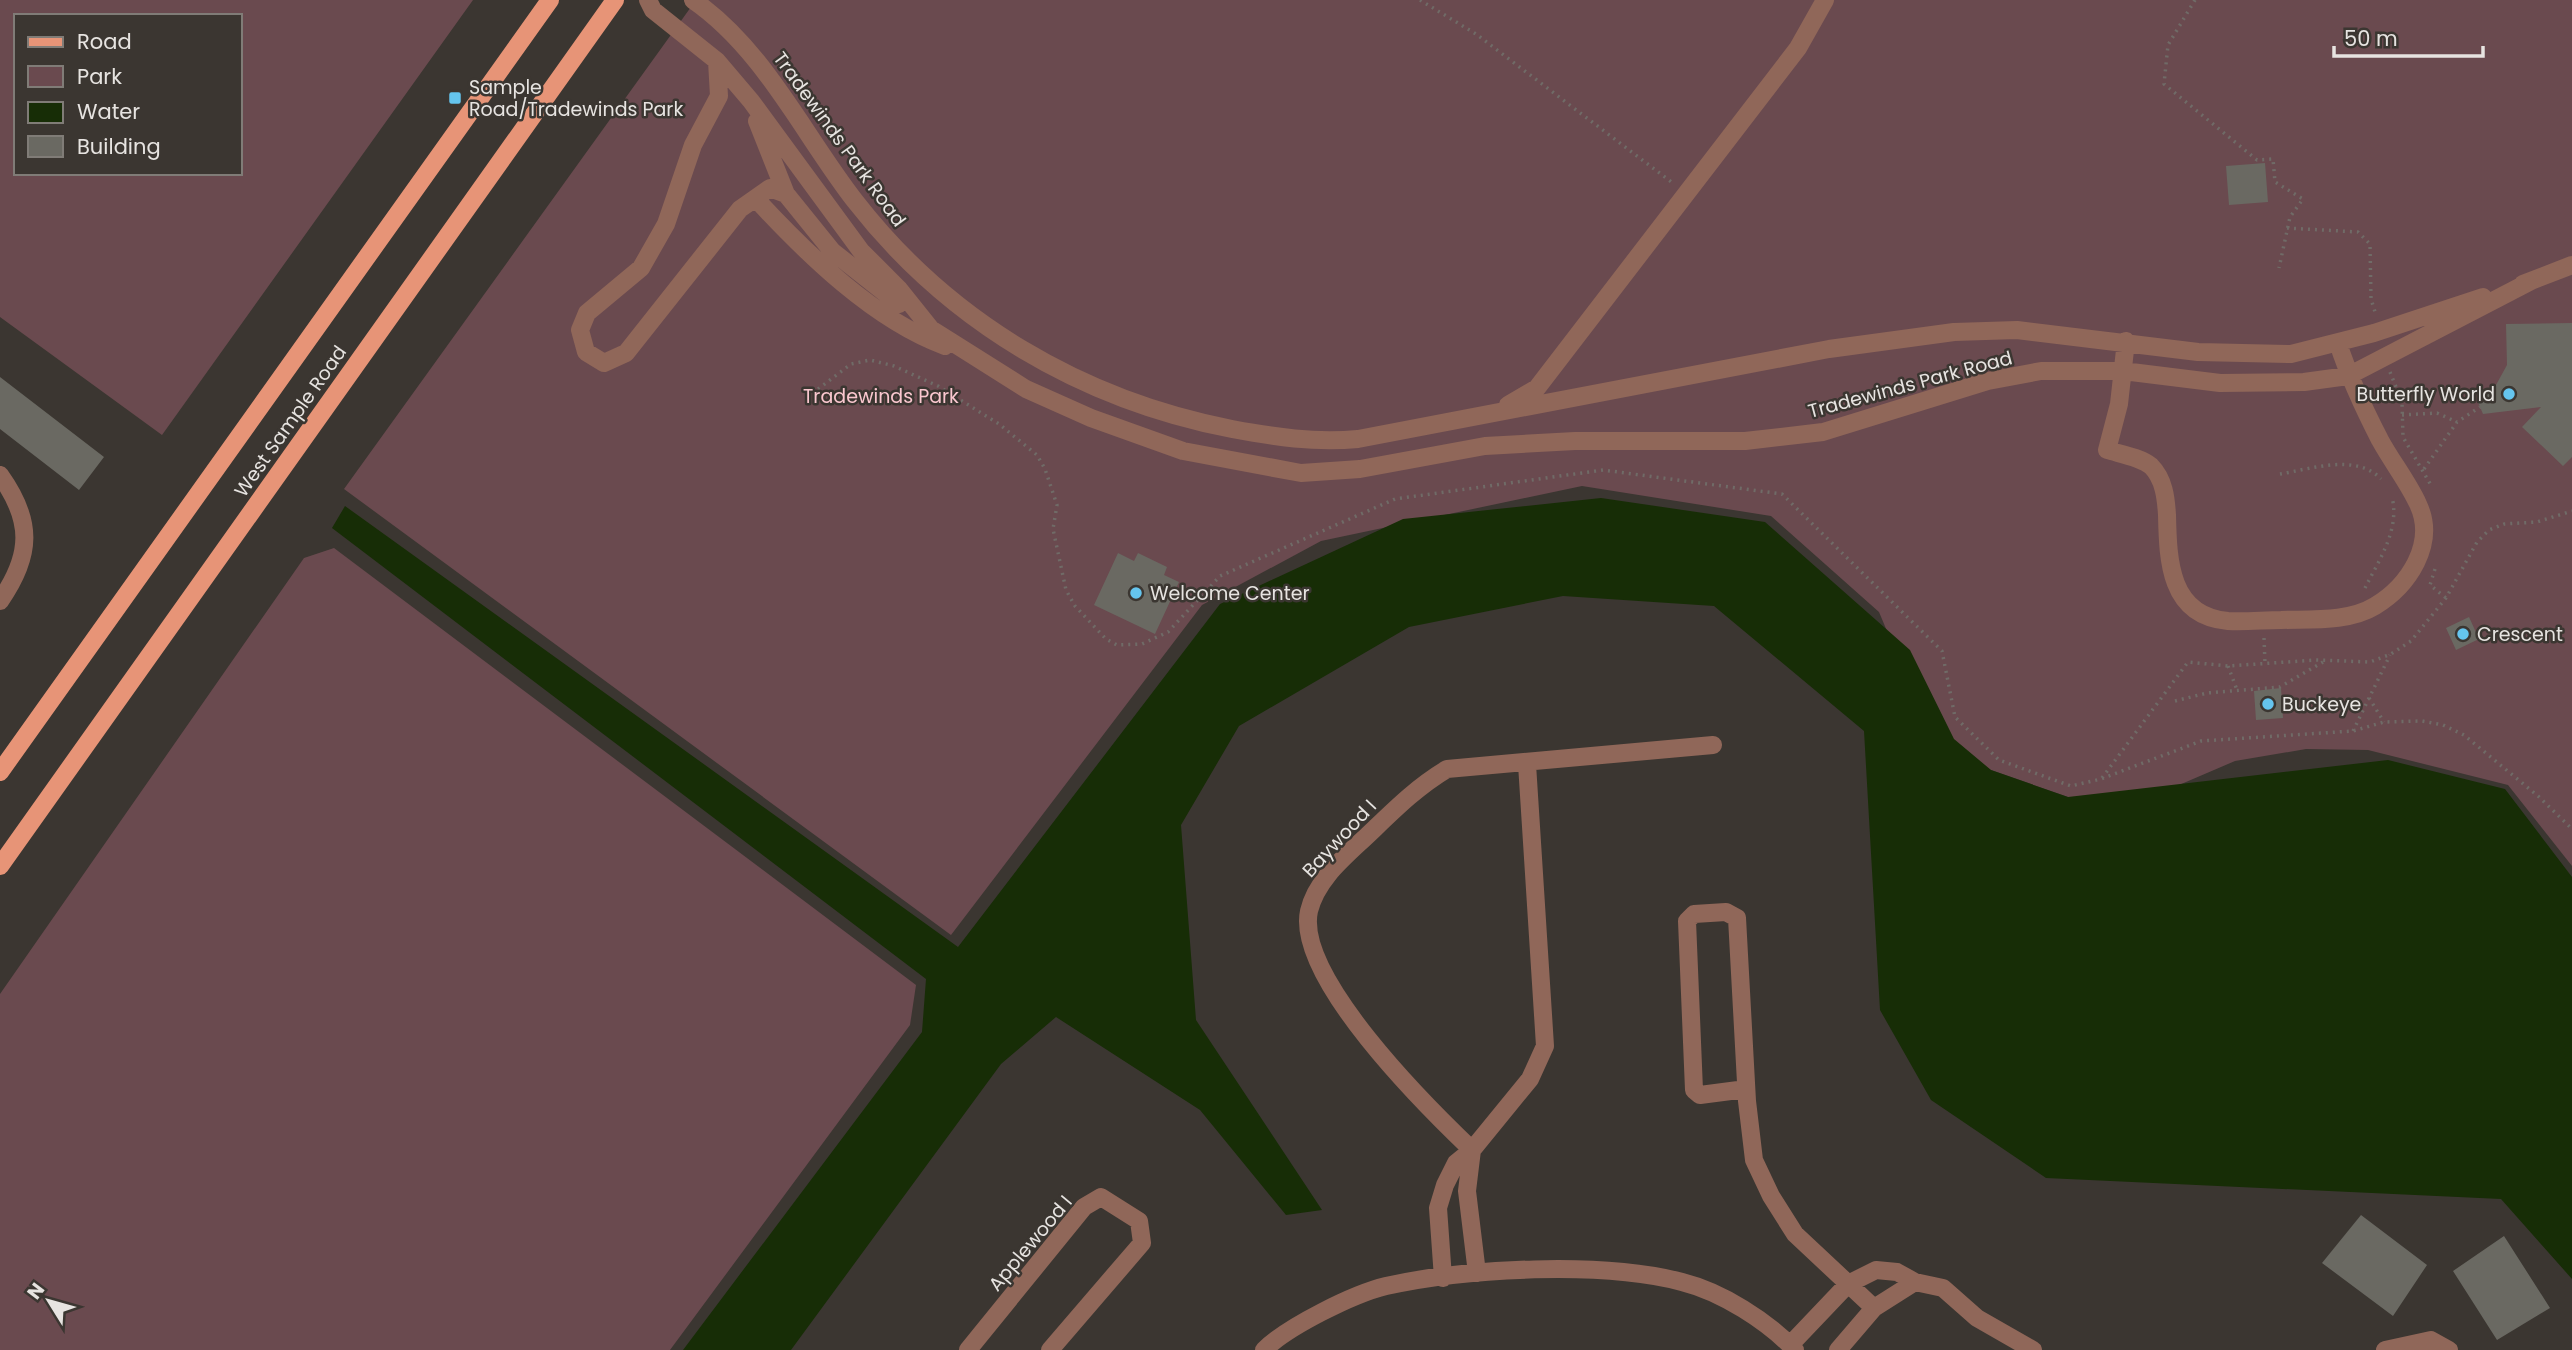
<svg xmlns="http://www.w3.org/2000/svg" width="2572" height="1350" font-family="Poppins,sans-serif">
	<rect width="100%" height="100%" fill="#3b3631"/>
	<path fill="#6a4a4f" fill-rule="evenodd" d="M0 0H473L162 435 0 317ZM16 16H240V173H16Z
		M696 0H2572V866L2508 785 2368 750 2306 749 2235 761 2151 797H2068L1991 770 1954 749 1913 693 1879 612 1771 516 1582 486 1321 541 1202 605 951 935 344 489Z
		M334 548 916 985 910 1025 670 1350H0V994L304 558Z"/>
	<path fill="#172d06" d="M1601 498 1765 522 1910 650 1954 739 1991 770 2068 797 2388 760 2505 789 2572 877V1279L2501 1199 2046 1178 1931 1100 1880 1010 1864 731 1714 606 1563 596 1409 627 1239 726 1181 825 1196 1020 1322 1210 1286 1215 1200 1110 1056 1017 1001 1064 791 1350H683L922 1032 926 979 332 528 345 506 958 947 1220 604 1403 519Z"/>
	<path fill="#6a6962" d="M2265 163 2268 202 2229 205 2226 166Z
		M2572 323V457L2563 466 2522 427 2541 407 2483 414 2477 400 2496 385 2507 365 2506 324Z
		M0 377 104 457 79 490 0 429Z
		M1118 553 1134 561 1138 553 1167 567 1164 575 1179 582 1155 634 1094 605Z
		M2469 617 2479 639 2456 650 2446 628Z
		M2281 688 2283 718 2256 720 2254 691Z
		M2361 1215 2427 1265 2393 1316 2322 1263Z
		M2504 1236 2550 1308 2497 1340 2453 1271Z"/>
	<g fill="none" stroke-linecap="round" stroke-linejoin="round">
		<path stroke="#706b67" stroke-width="3.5" stroke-dasharray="2 5" stroke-linecap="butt" d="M1420 0 1476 34 1674 184
			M2195 0 2168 45 2164 84 2257 160 2273 159 2275 182 2303 199 2290 217 2279 268
			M2287 228 2358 232 2370 244 2371 299 2376 315
			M2390 372 2402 402 2403 437 2432 487
			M818 389 851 364 870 360 894 366 938 386 999 424 1037 455 1045 469 1057 505 1053 529 1066 590 1075 606 1106 639 1117 645 1142 644 1168 632 1220 576 1395 499 1603 470 1782 494 1942 651 1955 717 1999 760 2071 786 2101 779 2201 741 2353 731 2384 722 2422 721 2443 725 2464 735 2538 796 2572 829
			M2402 415 2437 413 2457 422
			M2424 469 2457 422 2480 407
			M2280 474C2311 469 2356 453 2381 479
			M2435 569 2430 585 2446 598
			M2365 588C2379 560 2400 530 2392 497
			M2264 638 2265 664
			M2228 666 2237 690
			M2369 698 2384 722
			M2175 701 2207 693 2280 687 2323 662
			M2353 731 2390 655
			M2102 778 2188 662 2228 666 2316 660 2370 662 2391 654 2411 641 2446 598 2477 542 2489 530 2504 524 2537 522 2572 511"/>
		<path stroke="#906759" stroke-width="18" d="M648 0 653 10 717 61 751 101 861 251 899 289 931 329 1026 389 1091 418 1183 451 1301 473 1360 469 1485 446 1575 441H1745L1823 432 1988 381 2041 371H2123L2220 383 2304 382 2348 376 2533 280
			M693 0C764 49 803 134 855 201 949 322 1082 400 1232 429 1275 437 1314 443 1358 439L1829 349 1954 332 2017 330 2198 352 2291 354 2374 333 2483 297
			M717 61 719 96 693 145 666 224 641 268 587 313 580 330 586 352 604 363 626 353 740 209 770 188 786 194 832 251 899 304
			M757 121 786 194
			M756 199C807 254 874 320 945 346
			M2523 284 2572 265
			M2126 341 2119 404 2107 450C2120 454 2140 457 2151 466 2164 479 2166 498 2167 515 2168 560 2169 616 2228 621 2246 622 2264 620 2281 620 2311 619 2349 622 2375 606 2408 586 2437 544 2418 504 2408 482 2392 462 2380 440 2364 409 2349 377 2338 343
			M1508 405 1537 388 1798 48 1825 0
			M0 475C33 521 32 555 0 601
			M1746 1089 1700 1095 1694 1090 1687 921 1694 914 1726 912 1737 918 1747 1101 1754 1160 1771 1196 1795 1234 1874 1308
			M1472 1150C1427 1107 1295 977 1309 911 1317 878 1346 856 1370 833 1395 809 1417 787 1447 769L1713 745
			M1472 1150 1467 1191 1477 1273
			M1443 1278 1438 1208 1445 1185 1456 1163 1472 1150 1530 1079 1545 1046 1527 764
			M1790 1345 1848 1284 1876 1270 1897 1272 1915 1282 1943 1288 1977 1318 2033 1350
			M968 1350 1084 1207 1101 1197 1139 1221 1142 1243 1050 1350
			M1264 1350C1287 1327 1353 1294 1386 1286 1467 1268 1602 1261 1682 1282 1722 1292 1767 1321 1795 1350
			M1838 1350 1874 1308 1915 1282
			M2385 1350 2431 1340 2449 1350"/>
		<path stroke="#e79477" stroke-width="18" d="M0 772 550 0
			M0 866 615 0"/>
	</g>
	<g fill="#65c5ee" stroke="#3b3631" stroke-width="2.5">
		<rect x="448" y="91" width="14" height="14" rx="3.5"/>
		<circle cx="2509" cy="394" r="7"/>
		<circle cx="1136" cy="593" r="7"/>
		<circle cx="2463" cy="634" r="7"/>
		<circle cx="2268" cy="704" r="7"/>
	</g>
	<g text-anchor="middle" stroke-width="5" stroke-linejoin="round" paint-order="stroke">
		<g font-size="19" fill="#e7e4e1" stroke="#3b3631" text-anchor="start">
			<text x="469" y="94">Sample<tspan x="469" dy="22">Road/Tradewinds Park</tspan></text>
			<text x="2495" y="401" text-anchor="end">Butterfly World</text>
			<text x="1150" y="600">Welcome Center</text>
			<text x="2477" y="641">Crescent</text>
			<text x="2282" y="711">Buckeye</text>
		</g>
		<g font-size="19" fill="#e7e4e1" stroke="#3b3631">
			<text transform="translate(840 139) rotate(54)" y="7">Tradewinds Park Road</text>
			<text transform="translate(1910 384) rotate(-15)" y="7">Tradewinds Park Road</text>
			<text transform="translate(290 421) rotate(-55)" y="7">West Sample Road</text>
			<text transform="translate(1339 838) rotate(-47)" y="7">Baywood I</text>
			<text transform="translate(1030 1243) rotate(-50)" y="7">Applewood I</text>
		</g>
		<g font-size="19" fill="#fac7cf" stroke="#3b3631">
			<text x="881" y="403">Tradewinds Park</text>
		</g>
	</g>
	<rect x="14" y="14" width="228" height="161" fill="#3b3631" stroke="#807c77" stroke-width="2"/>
	<rect x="28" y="37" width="35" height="10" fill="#e79477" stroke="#807c77" stroke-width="2"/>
	<text x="77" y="49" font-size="21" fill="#e7e4e1">Road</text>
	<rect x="28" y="66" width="35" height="21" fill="#6a4a4f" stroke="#807c77" stroke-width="2"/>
	<text x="77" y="84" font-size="21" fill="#e7e4e1">Park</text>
	<rect x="28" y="102" width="35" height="21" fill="#172d06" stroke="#807c77" stroke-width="2"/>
	<text x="77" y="119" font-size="21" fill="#e7e4e1">Water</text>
	<rect x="28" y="136" width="35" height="21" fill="#6a6962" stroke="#807c77" stroke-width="2"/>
	<text x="77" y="154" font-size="21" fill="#e7e4e1">Building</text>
	<g transform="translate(49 1301) rotate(307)" stroke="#3b3631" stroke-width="5" paint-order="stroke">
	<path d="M0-5L12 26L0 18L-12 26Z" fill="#e7e4e1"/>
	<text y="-10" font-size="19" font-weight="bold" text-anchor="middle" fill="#e7e4e1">N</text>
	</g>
	<path d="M2334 46v10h149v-10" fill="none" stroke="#e7e4e1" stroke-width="3.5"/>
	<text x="2344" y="46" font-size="21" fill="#e7e4e1" stroke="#3b3631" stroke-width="5" paint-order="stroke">50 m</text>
</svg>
